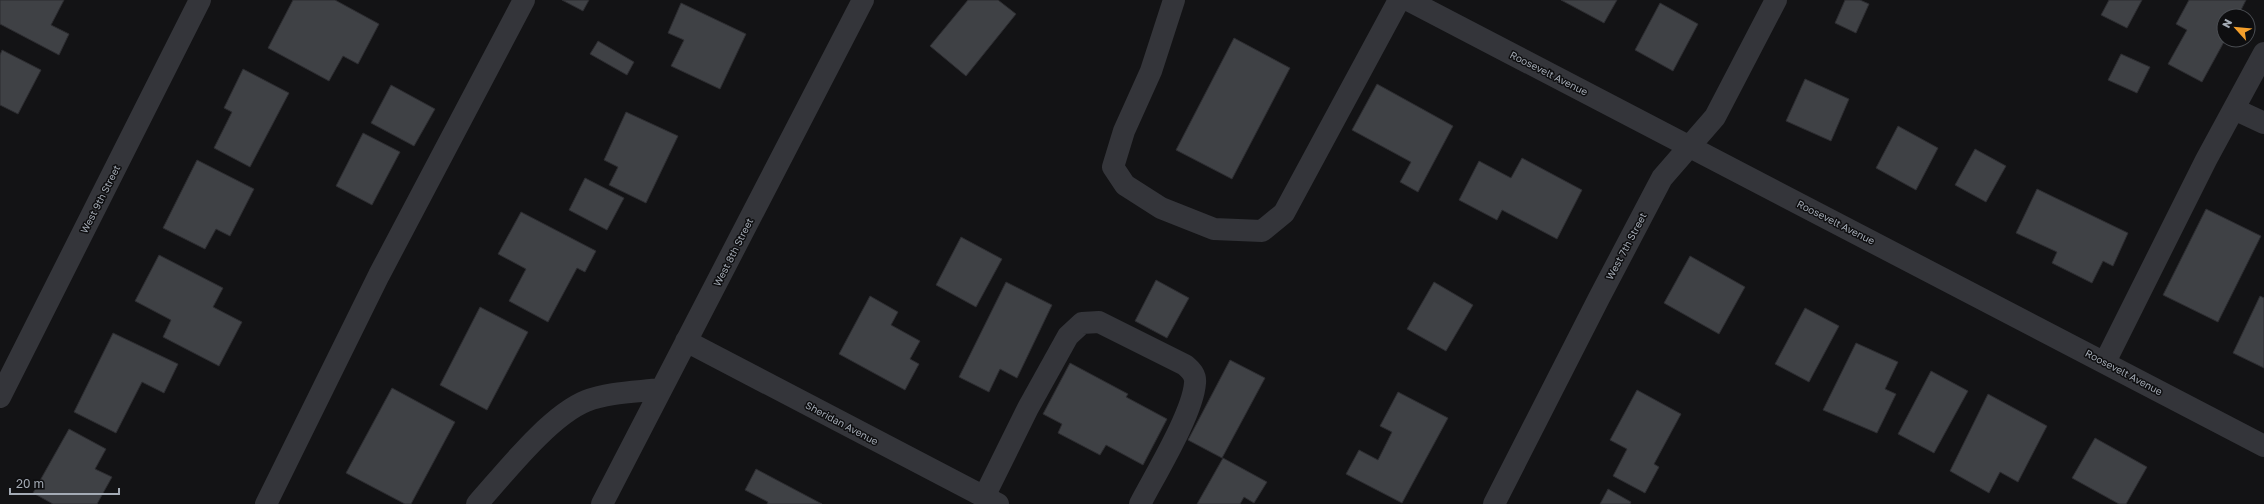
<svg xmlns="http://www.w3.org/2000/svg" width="2264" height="504" font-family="'Golos Text',sans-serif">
	<rect width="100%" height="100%" fill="#131315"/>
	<path fill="#3f4145" stroke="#2d2d31" d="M0 0H64L51 25 69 34 59 55 0 24Z
		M293 0H335L379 24 358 64 343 56 329 81 268 48Z
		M562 0H589L583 11Z
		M968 0H998L1016 14 966 76 930 46Z
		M1561 0H1617L1604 23Z
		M1845 0H1860L1869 4 1856 33 1835 23Z
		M2109 0H2142L2127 28 2101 15Z
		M2189 0H2246L2238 16H2224L2225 40 2202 82 2168 64 2187 30 2176 24Z
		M681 3 746 34 720 89 671 66 684 40 668 33Z
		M1660 3 1698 24 1673 71 1635 50Z
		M1234 38 1290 68 1232 179 1176 150Z
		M598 41 634 62 627 75 590 54Z
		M2 50 41 70 18 114 0 105V55Z
		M2121 54 2150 67 2137 93 2108 80Z
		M243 69 289 93 250 167 214 148 232 112 224 108Z
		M1805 79 1849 99 1831 141 1786 121Z
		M1377 84 1453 126 1418 192 1400 182 1411 162 1352 130Z
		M391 85 435 109 414 146 371 123Z
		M626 112 678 136 646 203 609 185 618 167 604 160Z
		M1898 126 1938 148 1916 190 1876 168Z
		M363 133 400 152 372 205 336 186Z
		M1975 149 2006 166 1986 202 1955 185Z
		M1522 158 1582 190 1557 239 1502 210 1497 220 1459 200 1479 161 1511 178Z
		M197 160 254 189 230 236 216 229 205 249 163 228Z
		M585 178 624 198 607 230 569 210Z
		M2037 189 2128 233 2113 266 2103 261 2092 283 2052 263 2057 252 2016 233Z
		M2206 209 2261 236 2218 322 2163 295Z
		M521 212 596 251 585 272 577 268 548 322 509 301 526 269 498 254Z
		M961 237 1002 259 976 307 936 285Z
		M159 255 223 288 213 307 242 322 219 366 163 337 171 320 135 301Z
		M1690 256 1745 287 1719 334 1664 303Z
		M1156 280 1189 298 1167 338 1135 321Z
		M1006 282 1052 305 1017 378 1000 369 989 392 959 377Z
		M1434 282 1473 305 1446 351 1407 329Z
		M870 296 898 312 891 325 920 341 910 359 919 364 905 390 839 354Z
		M2260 296 2264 298V368L2233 353Z
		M480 307 528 332 487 410 440 385Z
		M1805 308 1839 326 1809 382 1775 364Z
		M113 333 178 364 164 393 142 382 116 433 74 412Z
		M1856 343 1898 362 1885 389 1896 394 1877 433 1823 410Z
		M1230 360 1265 378 1222 458 1188 440Z
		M1070 363 1128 394 1126 397 1167 419 1143 465 1106 445 1100 455 1058 433 1062 424 1043 414Z
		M1931 371 1968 391 1934 453 1898 434Z
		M392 388 455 422 411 504H405L346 473Z
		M1637 390 1681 414 1654 464 1659 467 1645 493 1613 476 1627 449 1610 440Z
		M1398 392 1448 418 1402 503 1346 474 1359 450 1378 460 1392 432 1380 426Z
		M1988 394 2047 426 2018 482 2000 472 1989 493 1950 471Z
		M69 429 106 449 95 469 112 477 97 504H53L33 493Z
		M2095 438 2147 467 2126 504H2119L2072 478Z
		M1223 458 1267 482 1254 503 1244 497 1240 504H1197Z
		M756 469 822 504H767L768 502 745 490Z
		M1608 489 1631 502 1630 504H1600Z"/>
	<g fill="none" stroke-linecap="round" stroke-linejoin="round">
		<path stroke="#34353a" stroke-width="22" d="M1174 0 1151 71 1124 131 1113 167 1125 185 1161 208 1214 229 1262 231 1284 213 1399 0
			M1408 0 2264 446
			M2234 109 2264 123
			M686 341 998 504
			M2105 362 2206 160 2264 53
			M0 397 200 0
			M984 497 1028 408 1068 336 1082 323 1099 322 1185 365C1191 370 1196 375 1195 383 1193 413 1155 475 1140 504
			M266 504 379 275 524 0
			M477 504C504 474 549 416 586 401 609 392 637 392 661 389
			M602 504 863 0
			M1494 504 1599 298 1662 178 1715 117 1776 0"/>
	</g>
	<g text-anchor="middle" stroke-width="3" stroke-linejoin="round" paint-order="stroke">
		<g font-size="10" fill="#a4abb5" stroke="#0e0e10">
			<text transform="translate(1549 73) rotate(27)" y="4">Roosevelt Avenue</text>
			<text transform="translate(100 199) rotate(-63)" y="4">West 9th Street</text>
			<text transform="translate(1836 222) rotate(27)" y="4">Roosevelt Avenue</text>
			<text transform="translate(1626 246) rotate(-62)" y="4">West 7th Street</text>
			<text transform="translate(733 252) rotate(-63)" y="4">West 8th Street</text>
			<text transform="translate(2124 372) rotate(28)" y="4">Roosevelt Avenue</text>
			<text transform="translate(842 423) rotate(28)" y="4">Sheridan Avenue</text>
		</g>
	</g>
	<g transform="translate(2236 28) rotate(297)"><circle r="19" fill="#0e0e10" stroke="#4a4d52"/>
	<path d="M0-3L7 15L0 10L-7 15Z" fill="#f49f2b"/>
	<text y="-6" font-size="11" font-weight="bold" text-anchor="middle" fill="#a4abb5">N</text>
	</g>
	<path d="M10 488v6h109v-6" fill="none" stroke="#a4abb5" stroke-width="2"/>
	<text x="16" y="488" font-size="12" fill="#a4abb5" stroke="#0e0e10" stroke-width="3" paint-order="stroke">20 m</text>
</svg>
